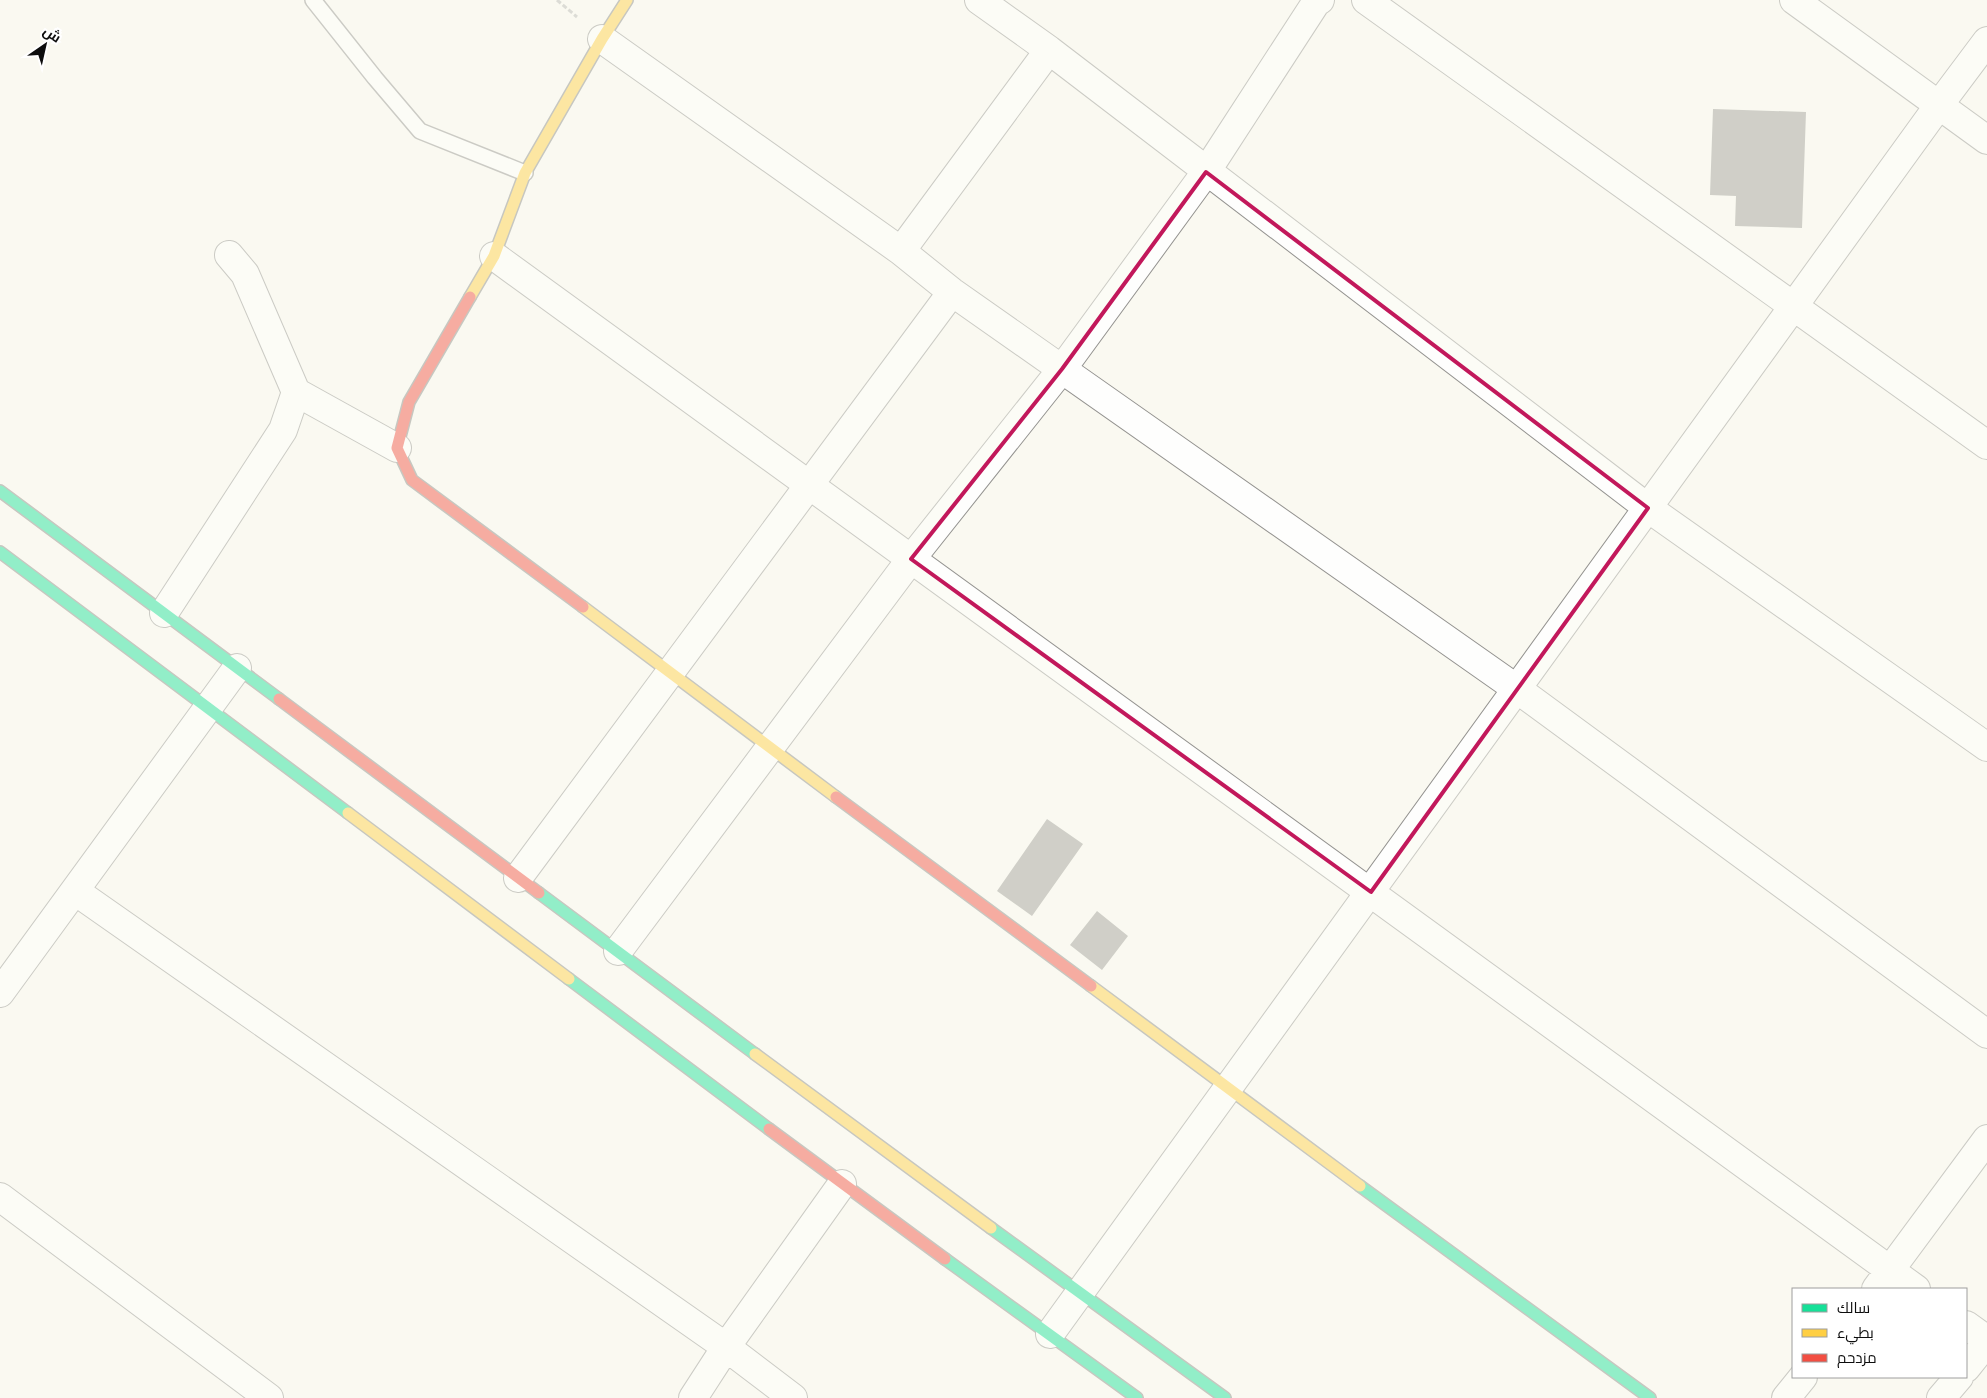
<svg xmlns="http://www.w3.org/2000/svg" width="1987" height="1398" font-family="Merriweather,Cairo,serif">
	<rect width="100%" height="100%" fill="#faf9f1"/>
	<path fill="#9d9c97" d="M1713 109 1806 112 1802 228 1735 226 1736 196 1710 195Z
		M1047 819 1083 844 1032 916 997 891Z
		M1097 911 1128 936 1102 970 1070 945Z"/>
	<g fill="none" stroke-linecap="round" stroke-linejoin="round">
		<defs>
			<path id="lane" d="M313 0 375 78 420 131 525 173"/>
			<path id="street" d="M979 0 1049 50 1648 508 1987 747
				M1366 0 1987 445
				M1794 0 1987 140
				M602 39 901 251 952 292 1517 689 1987 1034
				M901 251 1049 50
				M494 256 1916 1289
				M296 392 397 448
				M164 613 283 430 296 392 245 274 229 255
				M518 878 952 292
				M75 891 726 1347 793 1398
				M618 951 911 559 1062 369 1206 172 1317 1 1320 0
				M0 993 237 668
				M0 1197 269 1398
				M1876 1289 1987 1139
				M1966 1325 1987 1340
				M1050 1334 1939 105 1987 41
				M1966 1368 1987 1342
				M693 1398 726 1347 842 1184
				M1786 1398 1803 1377
				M1941 1398 1959 1377"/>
			<path id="fast" d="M0 491 279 699
				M0 552 348 813
				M539 893 755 1054
				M569 979 769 1129
				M1360 1186 1650 1398
				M991 1228 1225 1398
				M945 1259 1137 1398"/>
			<path id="slow" d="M470 297 494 256 525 173 602 39 627 0
				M583 607 836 797
				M348 813 569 979
				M1091 986 1360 1186
				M755 1054 991 1228"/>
			<path id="jam" d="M470 297 409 402 397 448 412 480 583 607
				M279 699 539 893
				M836 797 1091 986
				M769 1129 945 1259"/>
		</defs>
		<use href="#lane" stroke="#949390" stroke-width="18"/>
		<use href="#street" stroke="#949390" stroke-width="30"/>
		<use href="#fast" stroke="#8a8a86" stroke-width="14"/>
		<use href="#slow" stroke="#8a8a86" stroke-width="14"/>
		<use href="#jam" stroke="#8a8a86" stroke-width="14"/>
		<path stroke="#b8b8b6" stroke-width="3" stroke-dasharray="5 2.5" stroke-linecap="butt" d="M557 0 577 17"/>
		<use href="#lane" stroke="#fefefd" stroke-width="15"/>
		<use href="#street" stroke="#fefefd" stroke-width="28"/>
		<use href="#fast" stroke="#16e098" stroke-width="11"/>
		<use href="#slow" stroke="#ffcf43" stroke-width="11"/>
		<use href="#jam" stroke="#f24e42" stroke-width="11"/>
	</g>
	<path d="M0 0H1987V1398H0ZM1206 172 1648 508 1371 892 911 559 1062 369Z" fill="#faf9f1" fill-opacity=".55" fill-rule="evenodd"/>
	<path fill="none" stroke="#c2185b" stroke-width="4" stroke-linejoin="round" d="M1206 172 1648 508 1371 892 911 559 1062 369Z"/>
	<rect x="1792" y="1288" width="175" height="90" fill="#ffffff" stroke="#9e9e9e"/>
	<rect x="1802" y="1304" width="25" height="8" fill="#16e098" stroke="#9e9e9e"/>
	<text x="1837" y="1313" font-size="15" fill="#0d0d0d">سالك</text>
	<rect x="1802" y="1329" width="25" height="8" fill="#ffcf43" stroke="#9e9e9e"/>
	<text x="1837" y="1338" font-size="15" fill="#0d0d0d">بطيء</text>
	<rect x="1802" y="1354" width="25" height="8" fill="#f24e42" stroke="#9e9e9e"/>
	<text x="1837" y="1363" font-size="15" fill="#0d0d0d">مزدحم</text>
	<g transform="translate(45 45) rotate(34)" stroke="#ffffff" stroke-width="4" paint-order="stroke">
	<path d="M0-4L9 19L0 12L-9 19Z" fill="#0d0d0d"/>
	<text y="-8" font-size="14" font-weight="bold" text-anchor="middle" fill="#0d0d0d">ش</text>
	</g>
</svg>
